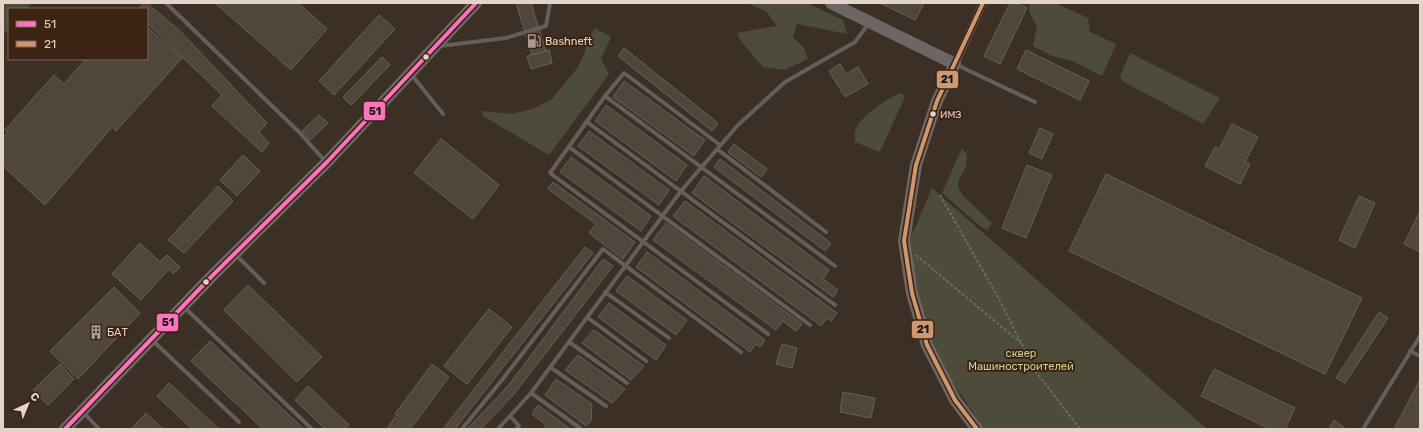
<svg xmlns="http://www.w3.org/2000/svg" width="1423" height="432" font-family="Rubik,sans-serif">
	<rect width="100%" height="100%" fill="#3c2f26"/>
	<path fill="#4d4c3b" d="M3 3H32L27 9H9V29L3 35Z
		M746 3H807L843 20 847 34 797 24 793 37 804 48 808 59 785 70 763 67 740 40 737 33 777 26 766 11Z
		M1029 3H1055L1088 18 1090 32 1116 44 1102 76 1073 61 1052 56 1033 46 1037 26 1030 14Z
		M595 28 611 37 601 59 609 74 549 155 483 116 482 111 512 114 532 109 551 100 578 67 585 52 587 41Z
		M1130 53 1220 98 1203 124 1122 81 1120 77Z
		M901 93 905 97 880 152 855 142C855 139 855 135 855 132 858 117 888 98 901 93Z
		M962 148 967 155 966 167 959 179 958 187 963 196 992 223 988 230 981 227 942 193Z
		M932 188 1207 429H984L941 365 924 321 908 244Z"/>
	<path fill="#50463c" stroke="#696056" d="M144 3H147L180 31 267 123 259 132 269 143 262 152 212 106 222 95 147 23V9H138Z
		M215 3H298L327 29 291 70Z
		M516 3H531L546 51 532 55Z
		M880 3H924L915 20Z
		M1010 3H1015L1027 8 1000 64 984 56Z
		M379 15 395 29 334 95 319 81Z
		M147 27 182 58 116 131 112 127 45 205 3 166V137L8 132 5 130 54 75 64 84 86 59H147Z
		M624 48 718 123 712 131 618 56Z
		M549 50 552 63 531 69 527 56Z
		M1026 50 1089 81 1080 100 1017 69Z
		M382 57 390 65 351 105 343 97Z
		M840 64 846 74 858 67 868 84 845 97 829 71Z
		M624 81 705 140 694 156 613 97Z
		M606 105 687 165 676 181 595 121Z
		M319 115 328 123 310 140 302 131Z
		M1232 124 1258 137 1245 162 1250 164 1240 184 1205 166 1215 147 1219 149Z
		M1040 128 1053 134 1042 159 1029 153Z
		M589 131 669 190 659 205 578 146Z
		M441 139 499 185 473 219 414 173Z
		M734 144 767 169 761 177 728 152Z
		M243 155 260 171 237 196 220 180Z
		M571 157 651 216 641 231 560 172Z
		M720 159 831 243 825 251 714 167Z
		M1027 165 1052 175 1026 238 1002 228Z
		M1106 174 1362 298 1325 374 1069 251Z
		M704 176 829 270 823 279 838 290 833 297 692 193Z
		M553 182 635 242 623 259 589 233 596 224 548 189Z
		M218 186 233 201 184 253 168 240Z
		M1359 196 1375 203 1355 248 1339 240Z
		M685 201 837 313 831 321 827 318 821 326 673 216Z
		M1420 211V252L1404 244Z
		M666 223 802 324 796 331 783 321 776 330 653 240Z
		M140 243 160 262 167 255 180 267 173 274 169 269 141 300 112 274Z
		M585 247 593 253 455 429H443Z
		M647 252 765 340 760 347 756 344 750 352 636 267Z
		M603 259 613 266 514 394 481 429H467L508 386Z
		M627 276 687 320 676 335 616 291Z
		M248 285 322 357 297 382 224 310Z
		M114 287 140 313 78 379 50 351Z
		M609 303 666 345 656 360 598 317Z
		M489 309 512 327 467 384 444 366Z
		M1379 312 1388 318 1345 383 1336 378Z
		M594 330 644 366 631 380 582 343Z
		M210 341 304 429H263L191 361Z
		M782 344 797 348 792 368 776 364Z
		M578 355 625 389 612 403 565 370Z
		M60 364 74 379 48 405 33 390Z
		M432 364 449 377 412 427 395 414Z
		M1214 369 1295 408 1285 429H1270L1201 396Z
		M556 379 592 404 591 421 586 426 545 395Z
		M1420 380V425L1418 429H1394Z
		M169 383 219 429H192L157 396Z
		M308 386 349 425 345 429H325L295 400Z
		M843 392 875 398 871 418 840 412Z
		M538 405 570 429H543L546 425 532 414Z
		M146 413 162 428 161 429H131Z
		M395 417 412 429H387Z
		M1334 420 1345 428 1344 429H1329Z"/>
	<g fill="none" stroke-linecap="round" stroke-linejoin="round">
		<path stroke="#706966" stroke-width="2" stroke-dasharray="3 2" stroke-linecap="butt" d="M940 195 999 299 1036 372 1080 429
			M916 255 1022 344"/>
		<path stroke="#645e5c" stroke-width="4" d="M166 3 300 133 325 161
			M440 46 506 38 546 26 550 3
			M957 65 1035 102
			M411 74 443 114
			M605 96 550 173 768 334
			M587 122 835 305
			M720 145 624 73 605 96 835 266
			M569 147 810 325
			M717 149 826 232
			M236 255 264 283
			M605 292 669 338
			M184 307 312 429
			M587 317 646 361
			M152 340 239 422
			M569 342 627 383
			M1410 351 1420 356
			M550 367 606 406
			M531 393 580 428
			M83 412 99 429
			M510 416 519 426 516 429
			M462 429 502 380 603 249 741 352
			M498 429 531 393 681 191 738 125 785 82 855 42 869 23
			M1363 429 1420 336"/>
		<path stroke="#645e5c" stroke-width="8" d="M955 64 983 3"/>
		<path stroke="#6e6664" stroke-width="12" d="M831 3 955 64 937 101 916 165 904 241 912 293 927 345 955 400 977 429
			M65 429 210 278 327 162 476 3"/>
		<defs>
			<path id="bus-1" d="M65 429 210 278 327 162 476 3"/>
			<path id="bus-2" d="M977 429 955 400 927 345 912 293 904 241 916 165 937 101 983 3"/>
		</defs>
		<use href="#bus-1" stroke="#3c2312" stroke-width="7"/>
		<use href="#bus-2" stroke="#3c2312" stroke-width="7"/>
		<use href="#bus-1" stroke="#fc73be" stroke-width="4"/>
		<use href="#bus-2" stroke="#cd976f" stroke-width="4"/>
	</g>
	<defs>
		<symbol id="fuel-bare" viewBox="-9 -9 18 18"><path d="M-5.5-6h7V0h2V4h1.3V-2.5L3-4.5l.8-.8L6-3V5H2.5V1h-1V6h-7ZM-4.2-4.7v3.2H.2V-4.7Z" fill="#a99a90" stroke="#3c2312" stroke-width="2.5" paint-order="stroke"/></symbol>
		<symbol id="building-bare" viewBox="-9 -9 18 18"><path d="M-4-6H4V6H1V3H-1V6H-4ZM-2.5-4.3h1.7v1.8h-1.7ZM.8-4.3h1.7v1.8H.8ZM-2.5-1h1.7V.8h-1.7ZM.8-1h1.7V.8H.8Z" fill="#a99a90" stroke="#3c2312" stroke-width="2.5" paint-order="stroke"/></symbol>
	</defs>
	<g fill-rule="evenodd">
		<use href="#fuel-bare" x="524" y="31" width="20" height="20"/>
		<use href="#building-bare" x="86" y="322" width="20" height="20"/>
	</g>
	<g fill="#e4d3c9" stroke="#3c2312" stroke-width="1.5">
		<circle cx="426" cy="57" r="3.5"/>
		<circle cx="933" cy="114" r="3.5"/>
		<circle cx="206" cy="282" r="3.5"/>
	</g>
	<g text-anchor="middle" stroke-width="4" stroke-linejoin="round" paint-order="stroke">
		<g font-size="10" fill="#e4d3c9" stroke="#3c2312" text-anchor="start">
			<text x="940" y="118">ИМЗ</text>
		</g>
		<g font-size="11" fill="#e4d3c9" stroke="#3c2312" text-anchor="start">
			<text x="545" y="45">Bashneft</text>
			<text x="107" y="336">БАТ</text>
		</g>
		<g font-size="11" fill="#d0d19b" stroke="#3c2312">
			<text x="1021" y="357">сквер<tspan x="1021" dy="13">Машиностроителей</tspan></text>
		</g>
	</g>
	<g stroke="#3c2312" stroke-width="1.5">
		<rect x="936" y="70" width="23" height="19" rx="4" fill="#cd976f"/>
		<rect x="363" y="101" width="23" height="20" rx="4" fill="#fc73be"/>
		<rect x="156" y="313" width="23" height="19" rx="4" fill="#fc73be"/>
		<rect x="911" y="320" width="23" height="19" rx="4" fill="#cd976f"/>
	</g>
	<g font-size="11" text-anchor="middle" font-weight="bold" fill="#111">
		<text x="947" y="83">21</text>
		<text x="375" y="115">51</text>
		<text x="168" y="326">51</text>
		<text x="923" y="333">21</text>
	</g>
	<rect width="1423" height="432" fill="none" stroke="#e4d3c9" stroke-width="8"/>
	<rect x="8" y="8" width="140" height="52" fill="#3c2312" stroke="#7f695b"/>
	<rect x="16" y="21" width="20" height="6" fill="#fc73be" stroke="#7f695b"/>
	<text x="44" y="28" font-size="12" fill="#e4d3c9">51</text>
	<rect x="16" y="41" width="20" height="6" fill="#cd976f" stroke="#7f695b"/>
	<text x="44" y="48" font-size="12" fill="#e4d3c9">21</text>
	<g transform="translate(28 404) rotate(44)" stroke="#3c2312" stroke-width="3" paint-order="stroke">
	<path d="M0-3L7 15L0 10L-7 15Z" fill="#e4d3c9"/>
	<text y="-6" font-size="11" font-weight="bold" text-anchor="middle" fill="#e4d3c9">С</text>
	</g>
</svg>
